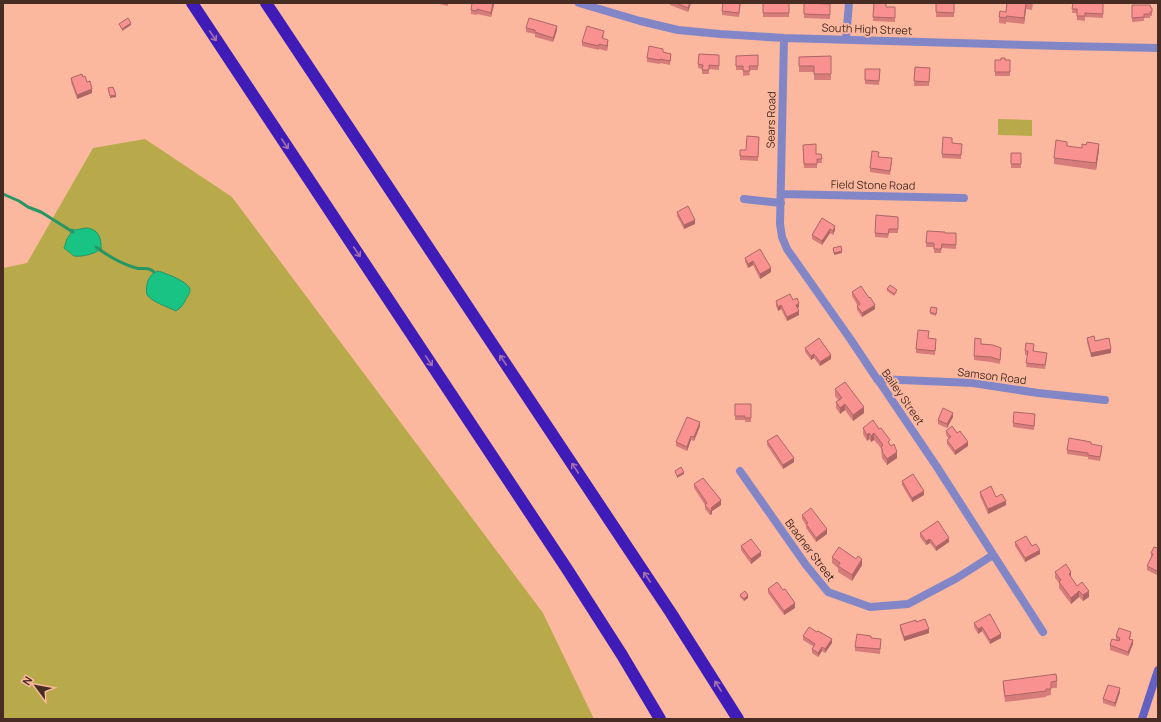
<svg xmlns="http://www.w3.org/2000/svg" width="1161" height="722" font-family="Manrope,sans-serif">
	<rect width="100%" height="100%" fill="#fcb89f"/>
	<path fill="#b8aa4b" d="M998 119 1032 120V136L998 135Z
		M145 139 232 197 543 613 594 719H3V268L27 263 93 148Z"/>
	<path fill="#19c384" stroke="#279667" d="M86 228C98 228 102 239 101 249 94 254 83 257 74 256L64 248 67 239 71 233 70 231 71 229 75 230Z
		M158 271C165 273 190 282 190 290 190 293 188 296 186 299 184 304 181 308 176 311 166 306 154 303 147 295 145 286 148 274 158 271Z"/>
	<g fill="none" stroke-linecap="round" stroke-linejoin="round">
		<path stroke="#279667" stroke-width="3" d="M3 194 19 201 28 207 41 212 73 232
			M96 247C108 256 122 264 136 268 143 270 148 266 154 272"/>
		<path stroke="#8286c7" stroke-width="8" d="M579 3 640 21 678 30 720 34 784 38 1062 46 1158 48
			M784 38 780 224 782 237 787 249 851 340 877 379 881 384 937 467 1043 632
			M846 39 849 3
			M781 194 964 198
			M744 199 781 203
			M877 379 973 383 1038 393 1105 400
			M740 471 806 565 828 592 870 607 908 604 957 578 993 555"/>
		<path stroke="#6261c2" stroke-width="8" d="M1142 719 1158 670"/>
		<path stroke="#3f1cb7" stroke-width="12" d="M192 3 567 569 622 655 660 719
			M266 3 671 613 738 719"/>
	</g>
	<path fill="#d67d7c" d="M435 3H448V6Z
		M494 3 491 17 477 14V15L471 14V10Z
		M670 3H691L688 12 670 5Z
		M741 3 739 17 722 15V11Z
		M763 3H789V17H763Z
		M804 3 830 4V19L804 18Z
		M874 3 886 7H895V22L873 21Z
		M936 3H954V17H936Z
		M1007 3H1033L1032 10 1026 9 1024 24 1006 22V24L999 23V17L1006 12Z
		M1073 3H1103V18L1085 17V21L1077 20V13H1072Z
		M1132 5 1152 8V16H1150V18H1144V21L1132 22Z
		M526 28 557 30 553 42 535 37V34L526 32Z
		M604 35 603 38 608 44 607 51 599 49V50L582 46V42Z
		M663 52 671 58 670 65 660 63V64L647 62V58Z
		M758 55V70H749L750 75 743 76V70H736V56Z
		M831 56V80H814V72H799V57Z
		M719 59V70L709 69V74H702V69L698 68V64Z
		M995 60H1010V76H995Z
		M915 67 930 68 929 86H914Z
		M865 69H880L879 85 865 84Z
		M71 78 87 82 92 93 77 99 71 82Z
		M759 137 758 161 740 160V150H746Z
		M803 145 816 154H821L822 163H817V168H804Z
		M962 148 961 159 942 158V154Z
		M1099 150 1096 170 1054 164V158Z
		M1021 153V168H1011V164Z
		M879 157 892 162 890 175 870 172V168Z
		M677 212 695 224 684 229 677 216Z
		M898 217V233H889L888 238 875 237V233Z
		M822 218 835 230 833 235 830 233 822 245 812 239V235Z
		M927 231 945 233H956V249L942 248 941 253H934V247H926Z
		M745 258 771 268V272L760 279 753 265 748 268 745 262Z
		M887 289 897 292 894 296 887 291Z
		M852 292 875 309 862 317 857 310V306H858L852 296Z
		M793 300 799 307 797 308 799 315 787 321 781 309 778 311 776 306V301Z
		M937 310 936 316 930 314V312Z
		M929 338 936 343 935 355 916 353V349Z
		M1087 338 1095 341 1111 353 1091 357 1087 342Z
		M981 344 1001 352 1000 364 991 362 974 360V356Z
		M805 348 831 359 820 366 814 358 811 360 805 352Z
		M1034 348 1033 351 1047 357 1045 369 1026 367 1028 355H1025V351Z
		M835 389 864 413 853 421 845 410 840 414 836 408V402L839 401 835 396Z
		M735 404H751V422H745V420H735Z
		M953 417 947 428 938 424V420Z
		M1035 418 1034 430 1013 427V423Z
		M700 426 694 441 691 440 687 451 676 446V442Z
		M863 428 879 429 890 444 897 458 887 465 882 458 881 448 874 440 871 442 869 439 867 441 863 434Z
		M946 431 957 433 968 446 955 455 947 444V440L949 439 946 435Z
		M767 441 794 462 783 469 767 445Z
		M1091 444 1102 450 1100 461 1088 459V457L1067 454V450Z
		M902 481 924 495 912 502 902 485Z
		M694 484 721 505 712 511V514L710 515 705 509V505L694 488Z
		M980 492 996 497 1006 505 988 514 980 496Z
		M802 515 827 534 816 542 806 528V525L802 519Z
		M920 533 949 542 936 551 930 543 926 545 920 537Z
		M1015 542 1032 546 1040 554 1025 562 1015 546Z
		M741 546 761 556 751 564 741 550Z
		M1158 548V573L1157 575 1147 570V566L1151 558V553Z
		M832 557 862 565 852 581 838 572V568L832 563Z
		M1055 572 1071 578 1077 586 1089 597 1083 601 1079 597 1071 604 1059 588V583L1055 578Z
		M768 589 783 590 795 608 784 615 768 593Z
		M740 595 748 598 744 601 740 597Z
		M916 622 929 633 904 641 900 629V625Z
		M974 623 1001 634V638L990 644 982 631 978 634 974 627Z
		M803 636 832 643 825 653 822 651 818 657 812 653V649L814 647 803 640Z
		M1116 636H1131L1130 639 1133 644 1128 656 1110 650V645L1116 640Z
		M871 638 881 643 880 654 855 651V647Z
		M1003 681H1057V688H1051V695L1046 696V697L1005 702 1003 687Z
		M1120 692 1115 707 1103 703V699Z"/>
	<path fill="#ae6665" d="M493 3 494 5 491 17V13Z
		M690 3H691L688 12V8Z
		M1026 3V9L1024 24V18Z
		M131 23V25L122 31V29Z
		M557 26V30L553 42V38Z
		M608 40V44L607 51V46Z
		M92 89V93L77 99V95Z
		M116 95V97L110 98V96Z
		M1099 144V150L1096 170V163Z
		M695 220V224L684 229V225Z
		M835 226V230L833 235V231Z
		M830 229V233L822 245V241Z
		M842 251V253L834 255V253Z
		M753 261V265L748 268V264Z
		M771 268V272L760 279V274Z
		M799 303V307L796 309V305Z
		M781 305V309L778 311V307Z
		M875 305V309L862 317V313Z
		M799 311V315L787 321V317Z
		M1111 349V353L1091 357V353Z
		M814 354V358L811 360V356Z
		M831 355V359L820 366V362Z
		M845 404V410L840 414V408Z
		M864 407V413L853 421V415Z
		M953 413V417L947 428V424Z
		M700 422V426L694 441V437Z
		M869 433V439L867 441V435Z
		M874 433V440L871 442V436Z
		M691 436V440L687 451V447Z
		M968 442V446L955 455V451Z
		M897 452V458L887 465V459Z
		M794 458V462L783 469V465Z
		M684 472V474L677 478V476Z
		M924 491V495L912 502V498Z
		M721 500V505L712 511V514L710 515 711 508Z
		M1006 501V505L988 514V509Z
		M827 529V534L816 542V538Z
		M949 538V542L936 551V547Z
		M930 539V543L926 545V541Z
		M1040 550V554L1025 562V558Z
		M761 552V556L751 564V559Z
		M862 559V565L852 581V575Z
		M1071 572V578L1069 574Z
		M1079 591V597L1071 604V598Z
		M1089 591V597L1083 601V595Z
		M748 595V598L744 601V599Z
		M795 603V608L784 615V611Z
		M982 627V631L978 634V629Z
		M929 629V633L904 641V637Z
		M1001 634V638L990 644V640Z
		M832 639V643L825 653V649Z
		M1133 640V644L1128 656V652Z
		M822 647V651L818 657V653Z
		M1120 688V692L1115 707V703Z"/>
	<path fill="#f99190" stroke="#ae6665" d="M472 3H493L491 13 477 9V11L471 10Z
		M676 3H690L688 8Z
		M723 3H740L739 13 722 11Z
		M763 3H789V13H763Z
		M804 3 830 4V15L804 14Z
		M874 3H886V7H895V18L873 17Z
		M936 3H954V13L936 12Z
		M1007 3H1026L1024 18 1006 16V18L999 17 1000 11 1006 12Z
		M1073 3H1103V14L1085 13V16H1077V9H1072Z
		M1132 5H1150L1151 8H1152V12H1150V14H1144V17L1132 18Z
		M128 18 131 23 122 29 119 24Z
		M529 18 557 26 553 38 535 32V30L526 28Z
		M587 26 604 31 602 38 608 40 607 46 599 44V46L582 42Z
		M649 46 663 49V52L671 54 670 61 660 59V60L647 58Z
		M699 54 719 55V66L709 65V70H702L703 65 698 64Z
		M758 55V66H749L750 71H743V66H736V56Z
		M831 56V74H814V66H799V57Z
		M1001 58H1005V60H1010V72H995V60H1001Z
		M915 67 930 68 929 82 914 81Z
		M865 69H880L879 81 865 80Z
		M82 74 83 77 85 76 87 82 90 81 92 89 77 95 71 78Z
		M113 87 116 95 110 96 108 88Z
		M747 136 759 137 758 157 740 156V150H746Z
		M943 137 952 138V143L962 144 961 155 942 154Z
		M1056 140 1067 142V146L1082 148V144L1086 145 1087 142 1099 144 1096 163 1054 158Z
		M816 144V154H821L822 159H817V164H804L803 145Z
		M872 151 879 152 878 157 892 158 890 171 870 168Z
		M1011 153H1021V164H1011Z
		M688 206 695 220 684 225 677 212Z
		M876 215 898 217V229H889L888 234 875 233Z
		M822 218 835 226 833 231 830 229 822 241 812 235Z
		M927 231 945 232V233H956V245L942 244 941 249H934V243H926Z
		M841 246 842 251 834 253 833 248Z
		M760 249 771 268 760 274 753 261 748 264 745 258Z
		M890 285 897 290 894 294 887 289Z
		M861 286 869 298 870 297 875 305 862 313 857 306 860 304 852 292Z
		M790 294 793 300 797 298 799 303 796 305 799 311 787 317 781 305 778 307 776 301Z
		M931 307 937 308 936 314 930 312Z
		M918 330 929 331 928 338 936 339 935 351 916 349Z
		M1094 336 1095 341 1109 338 1111 349 1091 353 1087 338Z
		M819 338 831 355 820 362 814 354 811 356 805 348Z
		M975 338 981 339V344L993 345 1001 348 1000 360 991 357 974 356Z
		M1026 343 1034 344 1033 351 1047 353 1045 365 1026 363 1028 351H1025Z
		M845 382 864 407 853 415 845 404 840 408 836 402 842 398 835 389Z
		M735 404H751V418H745V416H735Z
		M943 408 953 413 947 424 938 420Z
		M1014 412 1035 414 1034 426 1013 423Z
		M687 417 700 422 694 437 691 436 687 447 676 442Z
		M873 420 879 429 881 428 890 440 888 442 891 446 894 444 897 452 887 459 882 452 883 451 881 447 883 445 874 433 871 436 869 433 867 435 863 428Z
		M952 426 957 433 960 431 968 442 955 451 947 440 951 437 946 431Z
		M777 435 794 458 783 465 767 441Z
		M1069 438 1091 442V444L1102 446 1100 457 1088 455V453L1067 450Z
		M681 467 684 472 677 476 675 471Z
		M913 474 924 491 912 498 902 481Z
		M703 478 721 500 711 508 712 510 710 511 705 505 707 503 694 484Z
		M991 486 996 497 1002 494 1006 501 988 509 980 492Z
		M811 508 827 529 816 538 806 524 808 523 802 515Z
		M938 521 949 538 936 547 930 539 926 541 920 533Z
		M1026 536 1032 546 1036 544 1040 550 1025 558 1015 542Z
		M751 539 761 552 751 559 741 546Z
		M839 547 856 559 858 556 862 559 852 575 838 566 840 563 832 557Z
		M1154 547 1158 548V568L1157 571 1147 566 1153 554 1151 553Z
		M1066 564 1071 572 1069 574 1077 586 1082 582 1089 591 1083 595 1079 591 1071 598 1059 582 1061 580 1055 572Z
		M777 582 783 590 785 589 795 603 784 611 768 589Z
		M745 591 748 595 744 599 740 595Z
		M990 614 1001 634 990 640 982 627 978 629 974 623Z
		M925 619 929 629 904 637 900 625 916 620V622Z
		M809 627 817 632 818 631 832 639 825 649 822 647 818 653 812 649 815 644 803 636Z
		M1119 628 1131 632 1129 639 1133 640 1128 652 1110 645 1112 639 1119 641 1120 638 1116 636Z
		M857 634 871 636V638L881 639 880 649 855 647Z
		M1056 674 1057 681 1051 682V689H1046V691L1005 696 1003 681Z
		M1108 685 1120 688 1115 703 1103 699Z"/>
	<defs><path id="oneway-shaft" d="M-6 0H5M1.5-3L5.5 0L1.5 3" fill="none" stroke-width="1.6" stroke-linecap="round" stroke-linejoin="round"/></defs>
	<g stroke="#a772aa">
		<use href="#oneway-shaft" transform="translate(213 36) rotate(56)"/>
		<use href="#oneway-shaft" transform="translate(285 144) rotate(56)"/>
		<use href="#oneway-shaft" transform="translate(357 252) rotate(56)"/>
		<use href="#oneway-shaft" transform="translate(503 360) rotate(-124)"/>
		<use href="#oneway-shaft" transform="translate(429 361) rotate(56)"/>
		<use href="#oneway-shaft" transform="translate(575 468) rotate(-124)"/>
		<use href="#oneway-shaft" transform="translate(647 577) rotate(-124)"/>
		<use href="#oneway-shaft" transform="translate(718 686) rotate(-122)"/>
	</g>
	<g text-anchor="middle" stroke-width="3.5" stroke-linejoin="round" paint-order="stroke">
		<g font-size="11" fill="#472c23" stroke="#fcb89f">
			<text transform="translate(867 29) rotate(2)" y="4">South High Street</text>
			<text transform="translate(771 120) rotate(-89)" y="4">Sears Road</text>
			<text transform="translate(873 185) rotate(1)" y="4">Field Stone Road</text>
			<text transform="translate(992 376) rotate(7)" y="4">Samson Road</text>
			<text transform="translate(903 397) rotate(55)" y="4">Bailey Street</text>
			<text transform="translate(810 550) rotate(53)" y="4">Bradner Street</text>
		</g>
	</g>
	<rect width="1161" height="722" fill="none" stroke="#472c23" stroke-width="8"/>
	<g transform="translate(36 686) rotate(302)" stroke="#fcb89f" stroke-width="3" paint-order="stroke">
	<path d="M0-3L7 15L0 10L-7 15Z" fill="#472c23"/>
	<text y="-6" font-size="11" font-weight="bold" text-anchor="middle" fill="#472c23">N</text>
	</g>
</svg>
